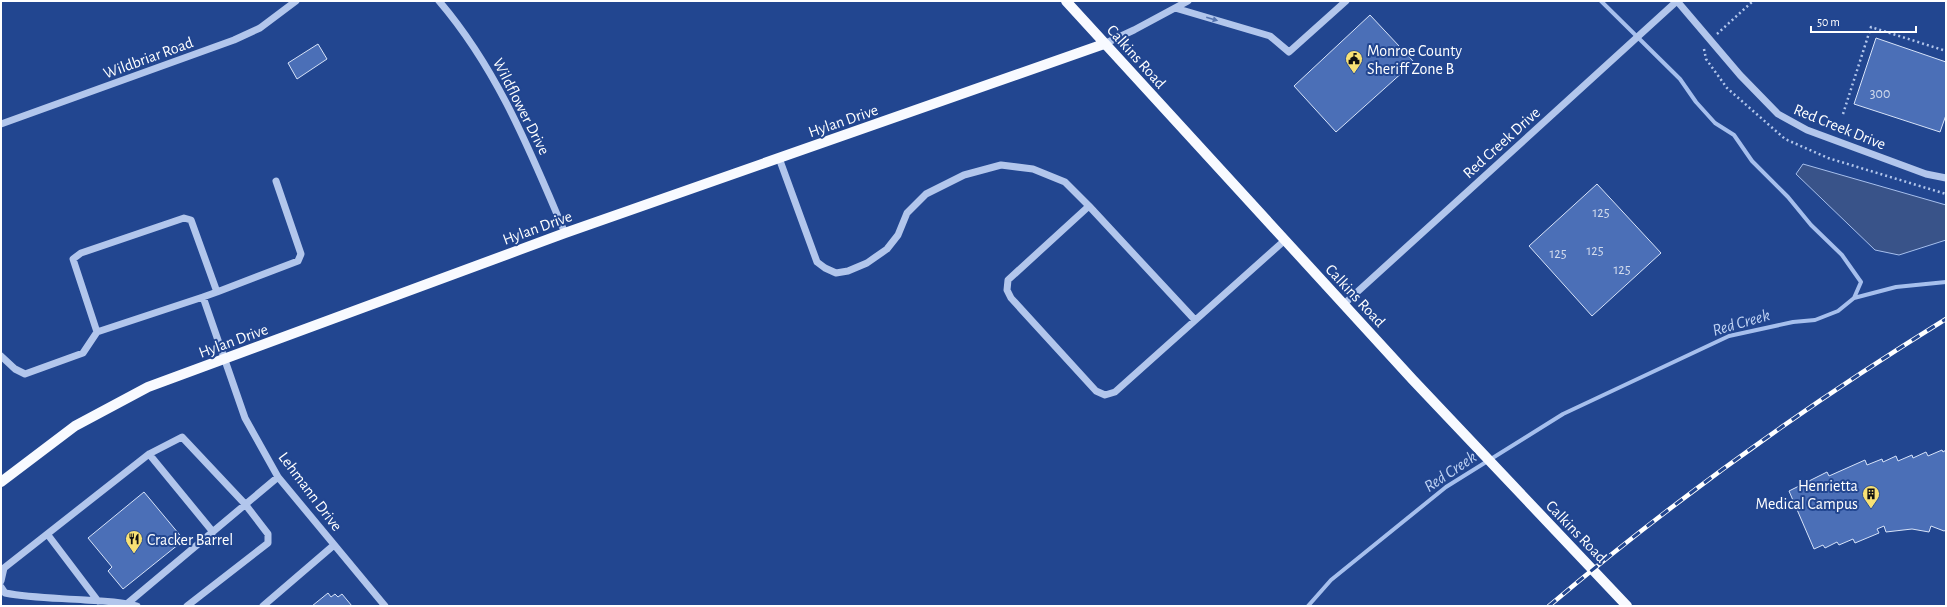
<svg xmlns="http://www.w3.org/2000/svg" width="1947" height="607" font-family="'Alegreya Sans',sans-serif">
	<rect width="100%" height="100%" fill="#224690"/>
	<path fill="#395389" stroke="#a6bfed" d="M1803 164 1946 205V240L1899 255 1875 250 1796 174Z"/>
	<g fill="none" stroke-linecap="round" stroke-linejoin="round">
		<path stroke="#a6bfed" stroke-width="4" d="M1854 298 1896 287 1946 282
			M1308 606 1331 580 1446 487 1563 414 1729 336 1793 322 1815 320 1838 311 1854 298 1861 282 1842 255 1811 225 1788 197 1752 161 1734 135 1715 123 1696 102 1680 79 1601 1"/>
	</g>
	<path fill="#4b6fb7" stroke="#d7e3f9" d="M1370 15 1414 62 1336 132 1294 86Z
		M1876 38 1946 62V115L1940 132 1854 104Z
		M318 44 327 59 297 79 288 63Z
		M1597 184 1661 253 1592 316 1529 246Z
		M1942 450 1943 452 1946 450V530L1944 531 1931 526 1929 532 1912 529 1886 532 1884 526 1877 529 1879 533 1855 543 1853 539 1839 545 1837 542 1825 548 1823 545 1814 549 1789 491 1827 472 1829 476 1865 460 1867 465 1882 459 1883 462 1896 456 1898 461 1912 455 1913 458 1926 452 1928 456Z
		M144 492 184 540 123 589 108 571 112 567 88 538Z
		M328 593 331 597 335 594 338 597 342 594 352 606H312Z"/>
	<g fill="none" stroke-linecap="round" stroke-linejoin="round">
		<path stroke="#b2c6ec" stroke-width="2.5" stroke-dasharray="2 3" stroke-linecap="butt" d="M1717 34 1753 1
			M1704 49 1706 59 1727 88 1785 139 1828 158 1946 194
			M1843 114 1871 27 1946 51"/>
		<path stroke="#b2c6ec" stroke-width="7" d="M439 1C498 70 530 151 565 233
			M1677 1 1740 75 1778 114 1807 130 1926 174 1946 178
			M1175 8 1270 36 1289 52 1346 1
			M1104 44 1134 30 1188 1
			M1 124 234 40 260 28 296 1
			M779 158 817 262 825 268 836 273 848 271 867 263 887 249 898 235 907 213 926 194 964 175 1001 165 1033 169 1065 182 1089 206 1008 280 1007 290 1011 298 1096 391 1105 395 1115 392 1285 240
			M1089 206 1195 320
			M203 297 217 292
			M1344 304 1677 1
			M97 332 73 259 81 253 184 218 191 220 217 292 298 261 301 254 276 181
			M1 356 15 369 25 374 83 353 97 332 203 297 245 418 278 477 385 606
			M149 454 182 437 245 504 268 534V543L187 606
			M48 535 98 601
			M1 581 4 568 149 454 213 532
			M1 587 5 593C31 598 58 598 85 600 102 601 120 601 137 606
			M128 603 278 477
			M263 606 334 545"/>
		<path stroke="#f8faff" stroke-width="10" d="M1066 1 1413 380 1627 606
			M1 482 75 426 148 387 565 233 1104 44"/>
		<defs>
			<path id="rail" d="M1549 606C1674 500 1807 405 1946 319"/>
		</defs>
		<use href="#rail" stroke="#fff" stroke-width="4.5"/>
		<use href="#rail" stroke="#224690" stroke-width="3" stroke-dasharray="9" stroke-linecap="butt"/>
	</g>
	<defs><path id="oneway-solid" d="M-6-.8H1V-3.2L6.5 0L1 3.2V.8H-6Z"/></defs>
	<use fill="#5473b0" href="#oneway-solid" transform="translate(1212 19) rotate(16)"/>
	<defs>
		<symbol id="civic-pin" viewBox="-11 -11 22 30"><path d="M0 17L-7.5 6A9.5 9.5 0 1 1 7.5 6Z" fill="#f8e174" stroke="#224690"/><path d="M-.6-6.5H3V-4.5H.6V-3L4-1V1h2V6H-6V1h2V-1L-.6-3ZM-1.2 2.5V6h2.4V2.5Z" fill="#111"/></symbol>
		<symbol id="building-pin" viewBox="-11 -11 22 30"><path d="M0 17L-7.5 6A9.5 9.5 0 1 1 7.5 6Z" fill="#f8e174" stroke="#224690"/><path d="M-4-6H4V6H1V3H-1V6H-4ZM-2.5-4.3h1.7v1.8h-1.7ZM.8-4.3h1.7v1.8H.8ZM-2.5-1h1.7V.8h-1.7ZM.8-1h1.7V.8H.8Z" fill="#111"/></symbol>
		<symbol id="restaurant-pin" viewBox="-11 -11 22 30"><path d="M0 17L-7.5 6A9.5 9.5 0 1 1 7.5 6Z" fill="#f8e174" stroke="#224690"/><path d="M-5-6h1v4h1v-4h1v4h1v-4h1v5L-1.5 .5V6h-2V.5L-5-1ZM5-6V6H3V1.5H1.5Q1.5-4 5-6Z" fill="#111"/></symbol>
	</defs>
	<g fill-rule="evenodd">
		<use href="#civic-pin" x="1344" y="49" width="20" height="27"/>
		<use href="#building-pin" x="1861" y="484" width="20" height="27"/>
		<use href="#restaurant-pin" x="124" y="529" width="20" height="27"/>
	</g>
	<g text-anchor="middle" stroke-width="4" stroke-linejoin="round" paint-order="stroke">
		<g font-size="14" fill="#d2dbed">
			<text x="1880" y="98">300</text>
			<text x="1601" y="217">125</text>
			<text x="1595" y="255">125</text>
			<text x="1558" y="258">125</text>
			<text x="1622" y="274">125</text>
		</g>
		<g font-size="16" fill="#fff" stroke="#224690" text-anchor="start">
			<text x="1367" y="56">Monroe County<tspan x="1367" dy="18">Sheriff Zone B</tspan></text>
			<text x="1858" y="491" text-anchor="end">Henrietta<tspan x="1858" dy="18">Medical Campus</tspan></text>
			<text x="147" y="545">Cracker Barrel</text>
		</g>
		<g font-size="16" fill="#fff" stroke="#224690">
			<text transform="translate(1137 56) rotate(48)" y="6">Calkins Road</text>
			<text transform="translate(148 57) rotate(-20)" y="6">Wildbriar Road</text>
			<text transform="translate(522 106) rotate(63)" y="6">Wildflower Drive</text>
			<text transform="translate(843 120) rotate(-19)" y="6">Hylan Drive</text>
			<text transform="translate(1840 126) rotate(22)" y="6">Red Creek Drive</text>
			<text transform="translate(1501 142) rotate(-42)" y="6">Red Creek Drive</text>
			<text transform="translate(537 227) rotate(-20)" y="6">Hylan Drive</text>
			<text transform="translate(1356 295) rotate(47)" y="6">Calkins Road</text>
			<text transform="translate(233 340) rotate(-20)" y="6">Hylan Drive</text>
			<text transform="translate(311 491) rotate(53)" y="6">Lehmann Drive</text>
			<text transform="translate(1577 531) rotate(46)" y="6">Calkins Road</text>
		</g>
		<g font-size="17" font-style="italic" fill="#bed1f3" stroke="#224690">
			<text transform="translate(1741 322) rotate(-16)" y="6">Red Creek</text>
			<text transform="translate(1450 471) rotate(-34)" y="6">Red Creek</text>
		</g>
	</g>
	<rect width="1947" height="607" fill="none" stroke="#ffffff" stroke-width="4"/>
	<path d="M1811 26v6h105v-6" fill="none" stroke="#ffffff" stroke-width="2"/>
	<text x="1817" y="26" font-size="12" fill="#ffffff" stroke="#224690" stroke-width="3" paint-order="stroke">50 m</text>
</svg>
